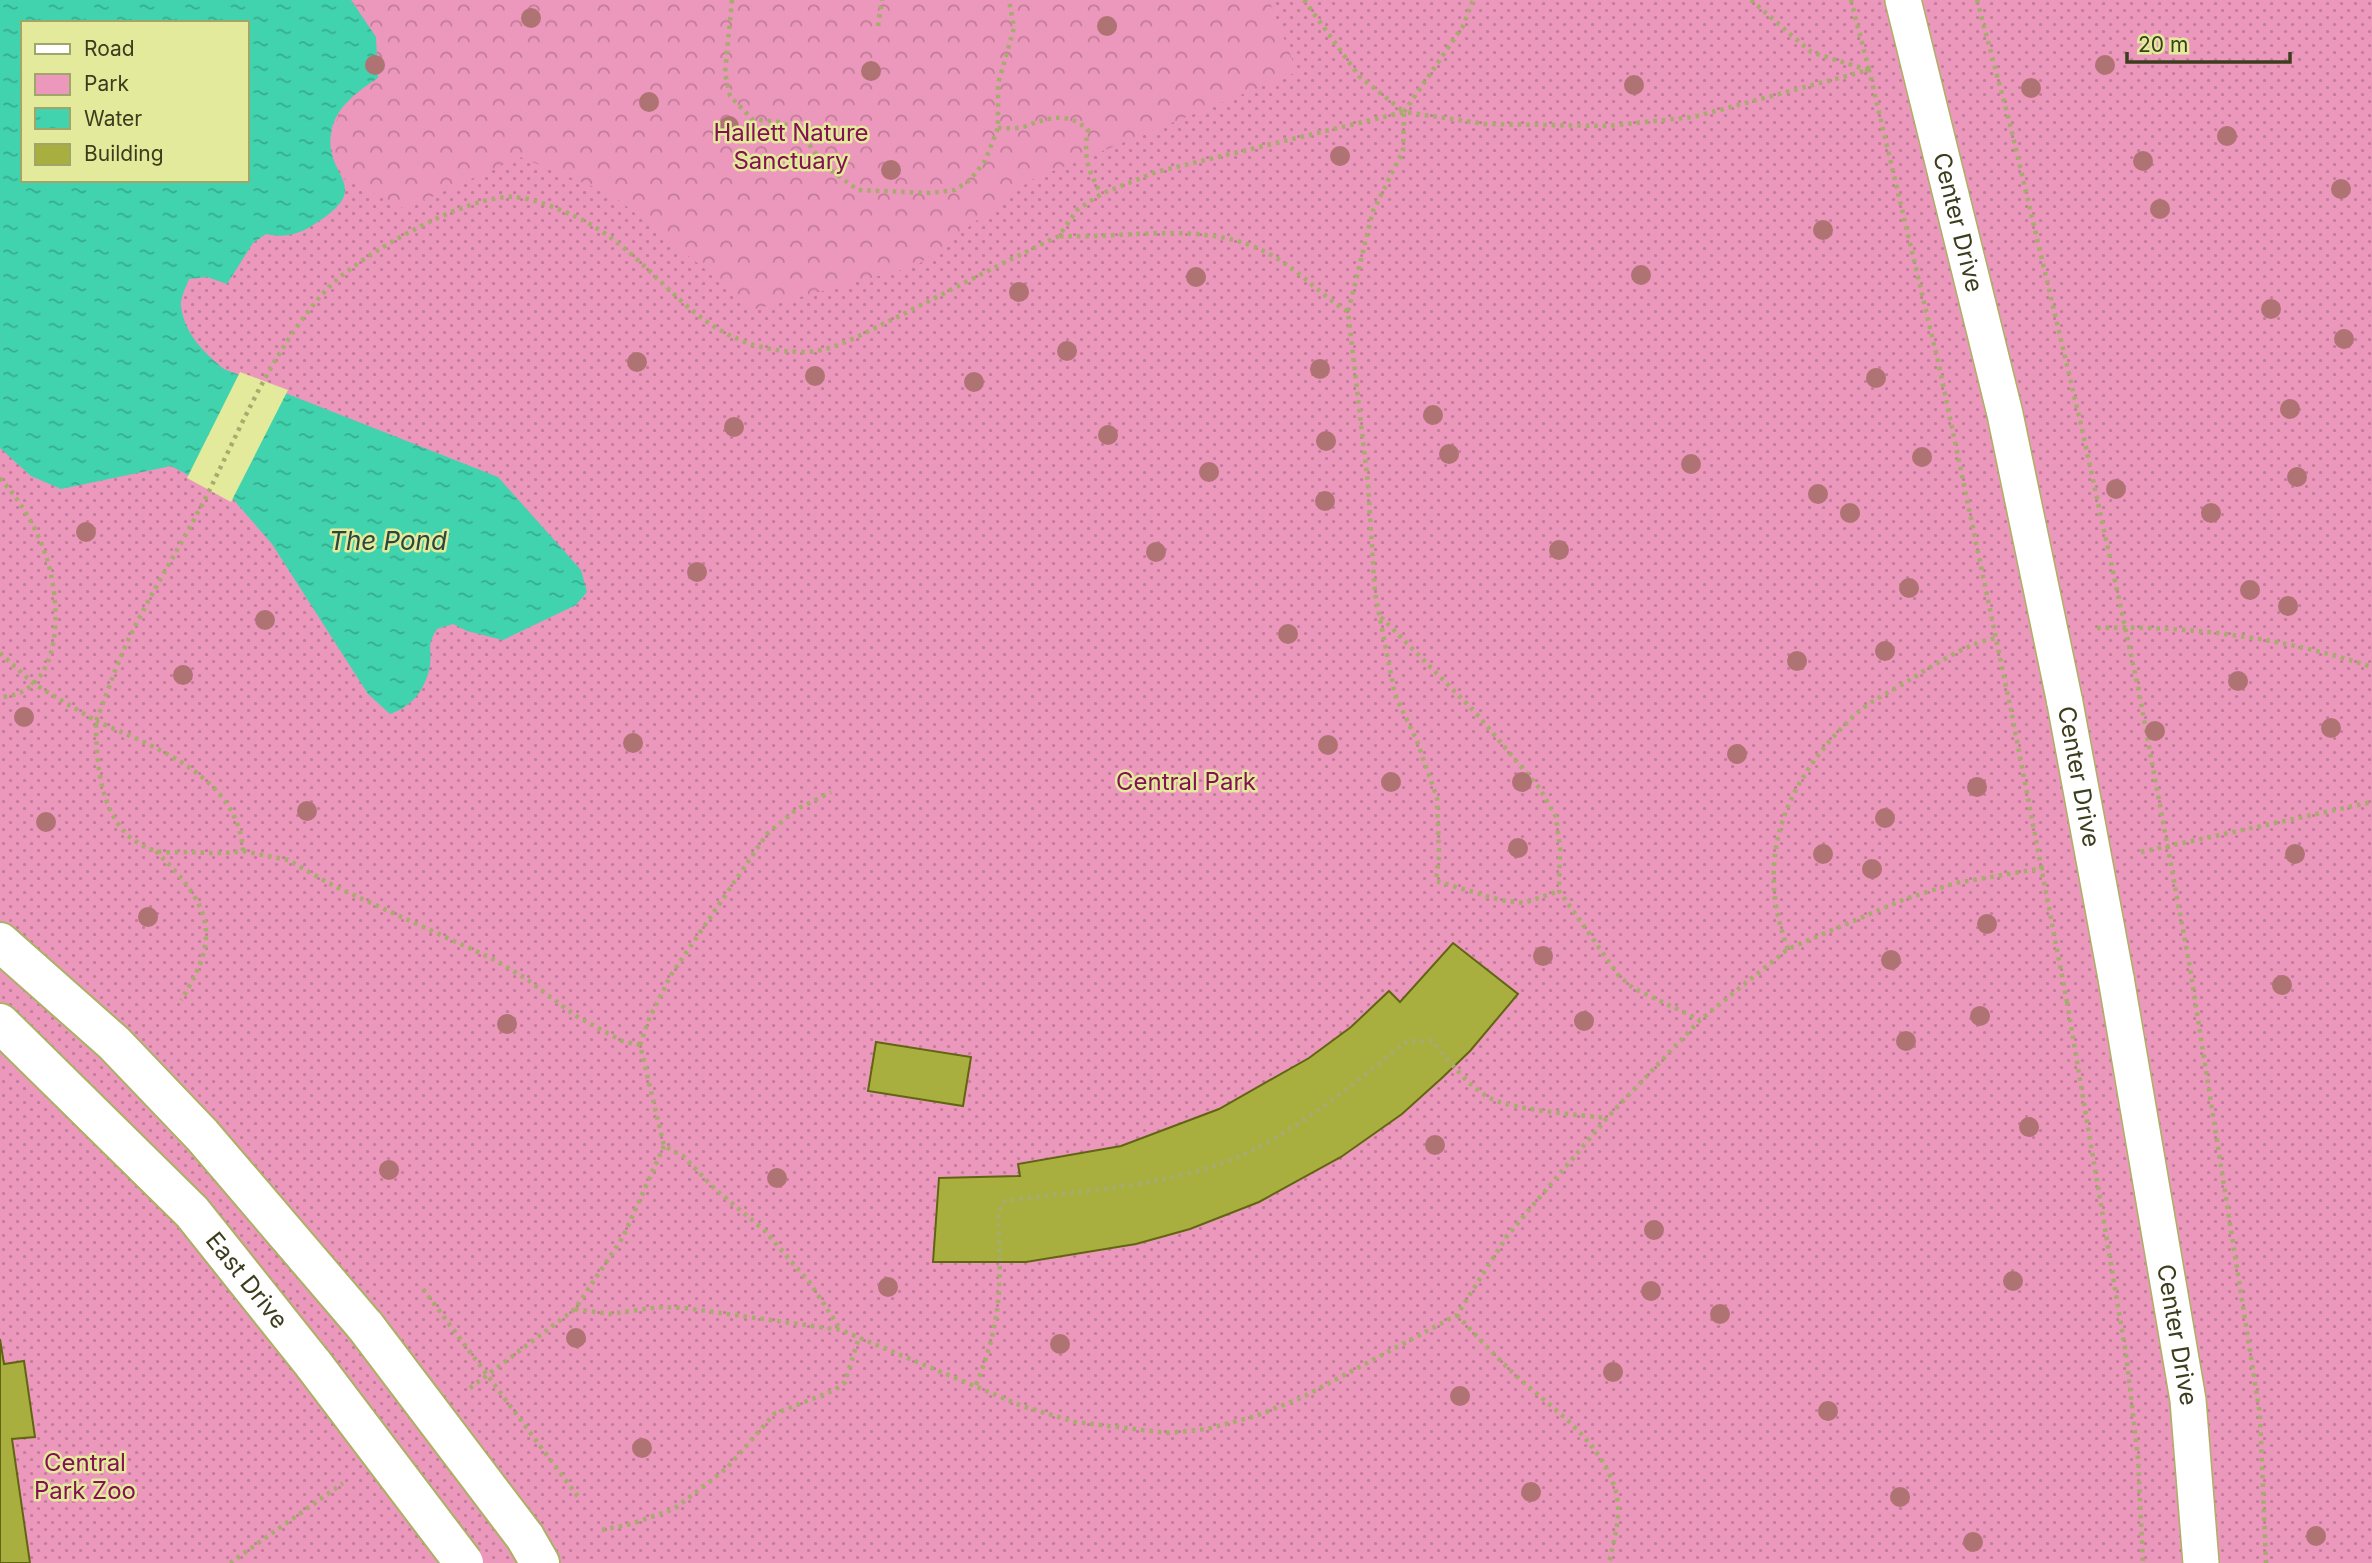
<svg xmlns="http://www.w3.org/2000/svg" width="2372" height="1563" font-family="Inter,sans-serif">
	<defs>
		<pattern id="green-dots" width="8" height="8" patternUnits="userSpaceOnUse" patternTransform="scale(1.75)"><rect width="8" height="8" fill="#ec97bc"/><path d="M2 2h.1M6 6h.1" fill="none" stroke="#c07c98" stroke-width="1.8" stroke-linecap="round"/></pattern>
		<pattern id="forest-crowns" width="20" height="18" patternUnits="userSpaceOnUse" patternTransform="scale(1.75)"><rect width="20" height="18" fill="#ec97bc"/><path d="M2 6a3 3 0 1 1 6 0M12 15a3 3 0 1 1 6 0" fill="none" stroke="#c07c98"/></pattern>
		<pattern id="water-ripples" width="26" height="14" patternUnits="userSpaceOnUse" patternTransform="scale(1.75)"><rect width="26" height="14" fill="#40d3ae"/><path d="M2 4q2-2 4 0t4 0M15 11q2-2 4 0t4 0" fill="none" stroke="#37ac8d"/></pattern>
	</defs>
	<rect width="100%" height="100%" fill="#e3ea9b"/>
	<path fill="url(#green-dots)" fill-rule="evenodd" d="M0 0H2372V1563H0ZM23 23H247V180H23Z"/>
	<path fill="url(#forest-crowns)" d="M351 0H1269L1297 72 1031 180 916 266 755 309 611 194 520 157 405 209 344 179 333 157 330 133 348 98 378 77 356 6Z"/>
	<path fill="url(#water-ripples)" fill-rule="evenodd" d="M0 0H351L376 37 378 78C358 91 334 108 331 134 324 178 377 186 313 225 298 235 283 238 266 234L253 243 227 284 207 277 189 279C186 287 180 298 181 306 184 333 204 353 224 369L498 477 581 570 587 592 576 605 503 640 467 631 453 624 437 629C426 647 432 647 430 665 426 689 412 707 390 714L368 694 272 544 233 499 171 466 61 489 31 476 0 448ZM23 23H247V180H23Z"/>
	<path fill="#e3ea9b" d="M240 372 288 390 231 502 187 478Z"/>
	<path fill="#a8af3f" stroke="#616511" stroke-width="2" d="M1453 943 1518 994 1470 1051 1443 1077 1402 1114 1341 1157 1259 1202 1190 1229 1136 1244 1026 1262H933L939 1178 1020 1176 1018 1164 1121 1146 1219 1109 1309 1058 1351 1027 1389 991 1400 1002Z
		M876 1042 971 1057 963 1106 868 1091Z
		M0 1339 4 1364 24 1361 35 1437 12 1439 30 1563H0Z"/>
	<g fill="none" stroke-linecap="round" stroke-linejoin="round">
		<defs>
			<g id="pedestrian">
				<path id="s1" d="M1903 0 2005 414 2065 703"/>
				<path id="s2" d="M2116 978 2188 1400 2201 1563"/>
			</g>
			<g id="minor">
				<path d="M0 942 114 1043 202 1135 366 1327"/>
				<path id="s3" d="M0 1023 192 1212 314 1365"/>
				<path d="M525 1537 540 1563"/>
			</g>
		</defs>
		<use href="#pedestrian" stroke="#abb163" stroke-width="38"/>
		<use href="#minor" stroke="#abb163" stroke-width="42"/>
		<path stroke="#a6ac6e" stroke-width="4.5" stroke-dasharray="3.5 5" stroke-linecap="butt" d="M732 0 725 73 730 96 752 119 779 122 798 129 825 166 858 190 930 193 955 190 970 180 985 161 998 128V84L1014 28 1009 0
			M1304 0 1359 76 1404 112 1403 151 1373 211 1348 312 1368 484 1375 593 1395 695 1417 741 1437 798 1439 856 1436 881 1500 900 1524 903 1559 891
			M1751 0 1811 52 1868 70
			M1851 0 1869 70
			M1977 0 2010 124 2082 429 2138 687
			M878 26 882 0
			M1404 112 1463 26 1473 0
			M998 128C1006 128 1018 129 1026 126 1047 118 1068 111 1088 130 1083 157 1088 170 1101 194
			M1060 236C1128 239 1209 219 1271 255 1300 271 1321 295 1348 312
			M0 478C20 501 36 526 46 556 61 600 66 694 0 697
			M1381 617 1475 712 1540 789 1556 817 1560 848 1559 891 1619 976 1633 988 1700 1020
			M2097 628C2189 625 2285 638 2372 667
			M0 653 34 684 96 721C106 697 114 671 125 647 149 595 181 546 207 495 242 425 273 348 327 289 359 255 469 193 515 197 534 199 554 207 572 215 663 255 688 353 806 352 834 351 862 334 887 322 944 294 1001 263 1059 236L1077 210 1101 194 1156 172 1404 112 1485 124 1607 126 1693 117 1869 70 1940 370 2012 715
			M96 721C153 746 239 777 243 851 225 854 207 853 189 852 179 852 165 853 156 851 101 835 96 768 96 721Z
			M156 851C209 904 224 933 181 1000
			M243 851 288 860 334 886 491 958 525 978 576 1016 622 1041 640 1045 664 1146 683 1156 716 1190 764 1230 810 1283 841 1330
			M2141 852 2372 802
			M1788 949C1752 857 1787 778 1856 714 1871 700 1894 690 1911 679 1932 666 1973 640 1998 638
			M2189 962 2260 1415 2266 1563
			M2067 1002 2126 1354 2138 1458 2143 1563
			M640 1045 649 1019 671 975 767 834 797 809 831 792
			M575 1309 610 1314 659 1307 685 1308 841 1330 1022 1406 1075 1422 1168 1433 1207 1429 1256 1416 1303 1397 1457 1315 1507 1236 1607 1118 1700 1020 1788 949 1905 899 1956 883 2049 867
			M1457 1315C1474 1333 1491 1352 1509 1369 1546 1405 1599 1436 1615 1489 1623 1513 1614 1539 1609 1563
			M976 1385C1003 1318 1001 1283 998 1212L1005 1201C1083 1190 1168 1187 1240 1156 1299 1130 1357 1081 1407 1041H1432C1449 1060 1467 1086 1490 1098 1513 1110 1579 1115 1607 1118
			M470 1388 575 1309 623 1237 664 1146
			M602 1530 631 1524 674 1509 727 1468 774 1414 835 1390 845 1382 859 1337
			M230 1563 343 1483"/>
		<use href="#pedestrian" stroke="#fff" stroke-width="35"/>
		<use href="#minor" stroke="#fff" stroke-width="38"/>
		<defs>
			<g id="pedestrian-bridge">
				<path id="s4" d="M2065 703 2116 978"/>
			</g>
			<path id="minor-bridge" d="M366 1327 525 1537
				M314 1365 464 1563"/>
		</defs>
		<use href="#pedestrian-bridge" stroke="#abb163" stroke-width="38" stroke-linecap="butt"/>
		<use href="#minor-bridge" stroke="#abb163" stroke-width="42" stroke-linecap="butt"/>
		<path stroke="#a6ac6e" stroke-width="4.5" stroke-dasharray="3.5 5" stroke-linecap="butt" d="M2138 687 2189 962
			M2012 715 2067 1002
			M423 1289 579 1498"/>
		<use href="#pedestrian-bridge" stroke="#fff" stroke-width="35"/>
		<use href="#minor-bridge" stroke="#fff" stroke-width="38"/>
	</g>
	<g fill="#af7373">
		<circle cx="531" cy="18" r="10"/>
		<circle cx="1107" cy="26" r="10"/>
		<circle cx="375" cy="65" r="10"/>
		<circle cx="2105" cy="65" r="10"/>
		<circle cx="871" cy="71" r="10"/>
		<circle cx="1634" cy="85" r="10"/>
		<circle cx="2031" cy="88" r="10"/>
		<circle cx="649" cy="102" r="10"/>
		<circle cx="729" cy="126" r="10"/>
		<circle cx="2227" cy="136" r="10"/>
		<circle cx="1340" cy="156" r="10"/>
		<circle cx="2143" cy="161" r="10"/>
		<circle cx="891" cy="170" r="10"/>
		<circle cx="2341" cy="189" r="10"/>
		<circle cx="2160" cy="209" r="10"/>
		<circle cx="1823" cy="230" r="10"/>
		<circle cx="1641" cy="275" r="10"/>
		<circle cx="1196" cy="277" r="10"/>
		<circle cx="1019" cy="292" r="10"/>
		<circle cx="2271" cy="309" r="10"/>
		<circle cx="2344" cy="339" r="10"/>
		<circle cx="1067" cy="351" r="10"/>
		<circle cx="637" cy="362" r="10"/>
		<circle cx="1320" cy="369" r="10"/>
		<circle cx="815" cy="376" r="10"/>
		<circle cx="1876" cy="378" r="10"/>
		<circle cx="974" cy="382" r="10"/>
		<circle cx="2290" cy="409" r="10"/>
		<circle cx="1433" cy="415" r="10"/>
		<circle cx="734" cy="427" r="10"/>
		<circle cx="1108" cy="435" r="10"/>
		<circle cx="1326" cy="441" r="10"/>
		<circle cx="1449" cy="454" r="10"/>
		<circle cx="1922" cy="457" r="10"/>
		<circle cx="1691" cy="464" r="10"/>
		<circle cx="1209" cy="472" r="10"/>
		<circle cx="2297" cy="477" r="10"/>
		<circle cx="2116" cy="489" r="10"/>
		<circle cx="1818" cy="494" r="10"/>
		<circle cx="1325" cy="501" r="10"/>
		<circle cx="1850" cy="513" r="10"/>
		<circle cx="2211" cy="513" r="10"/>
		<circle cx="86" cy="532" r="10"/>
		<circle cx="1559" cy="550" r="10"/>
		<circle cx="1156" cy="552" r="10"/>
		<circle cx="697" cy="572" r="10"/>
		<circle cx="1909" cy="588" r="10"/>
		<circle cx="2250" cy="590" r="10"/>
		<circle cx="2288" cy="606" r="10"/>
		<circle cx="265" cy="620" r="10"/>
		<circle cx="1288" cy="634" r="10"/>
		<circle cx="1885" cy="651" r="10"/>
		<circle cx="1797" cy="661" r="10"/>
		<circle cx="183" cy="675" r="10"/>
		<circle cx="2238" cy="681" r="10"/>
		<circle cx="24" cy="717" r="10"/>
		<circle cx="2331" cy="728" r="10"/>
		<circle cx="2155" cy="731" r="10"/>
		<circle cx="633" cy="743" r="10"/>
		<circle cx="1328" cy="745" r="10"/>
		<circle cx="1737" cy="754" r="10"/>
		<circle cx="1391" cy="782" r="10"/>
		<circle cx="1522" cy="782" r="10"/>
		<circle cx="1977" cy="787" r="10"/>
		<circle cx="307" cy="811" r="10"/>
		<circle cx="1885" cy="818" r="10"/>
		<circle cx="46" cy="822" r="10"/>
		<circle cx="1518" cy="848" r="10"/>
		<circle cx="1823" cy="854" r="10"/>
		<circle cx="2295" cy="854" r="10"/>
		<circle cx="1872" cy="869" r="10"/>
		<circle cx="148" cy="917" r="10"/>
		<circle cx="1987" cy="924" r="10"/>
		<circle cx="1543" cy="956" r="10"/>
		<circle cx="1891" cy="960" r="10"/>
		<circle cx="2282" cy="985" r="10"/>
		<circle cx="1980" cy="1016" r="10"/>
		<circle cx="1584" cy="1021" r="10"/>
		<circle cx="507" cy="1024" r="10"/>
		<circle cx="1906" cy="1041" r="10"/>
		<circle cx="2029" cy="1127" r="10"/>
		<circle cx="1435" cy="1145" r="10"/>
		<circle cx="389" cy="1170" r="10"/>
		<circle cx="777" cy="1178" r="10"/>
		<circle cx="1654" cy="1230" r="10"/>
		<circle cx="2013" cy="1281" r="10"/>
		<circle cx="888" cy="1287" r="10"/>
		<circle cx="1651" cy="1291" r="10"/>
		<circle cx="1720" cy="1314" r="10"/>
		<circle cx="576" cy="1338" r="10"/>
		<circle cx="1060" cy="1344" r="10"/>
		<circle cx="1613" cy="1372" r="10"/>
		<circle cx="1460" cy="1396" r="10"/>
		<circle cx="1828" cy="1411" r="10"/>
		<circle cx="642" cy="1448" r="10"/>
		<circle cx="1531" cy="1492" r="10"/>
		<circle cx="1900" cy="1497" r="10"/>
		<circle cx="2316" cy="1536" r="10"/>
		<circle cx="1973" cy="1542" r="10"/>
	</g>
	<g text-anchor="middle" stroke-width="5" stroke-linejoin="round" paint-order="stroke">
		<g font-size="24" fill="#841153" stroke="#e3ea9b">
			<text x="791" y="141">Hallett Nature<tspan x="791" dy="28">Sanctuary</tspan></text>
			<text x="1186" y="790">Central Park</text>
			<text x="85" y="1471">Central<tspan x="85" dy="28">Park Zoo</tspan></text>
		</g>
		<g font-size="24" fill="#3b3d1d" stroke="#e3ea9b">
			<text dy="8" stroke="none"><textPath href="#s1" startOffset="229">Center Drive</textPath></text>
			<text dy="8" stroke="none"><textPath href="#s4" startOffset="75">Center Drive</textPath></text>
			<text dy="8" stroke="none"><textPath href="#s3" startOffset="357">East Drive</textPath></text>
			<text dy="8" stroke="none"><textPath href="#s2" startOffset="362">Center Drive</textPath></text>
		</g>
		<g font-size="26" font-style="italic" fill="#2a483f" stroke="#e3ea9b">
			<text x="388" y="550">The Pond</text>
		</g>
	</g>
	<rect x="21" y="21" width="228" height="161" fill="#e3ea9b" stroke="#a0a569" stroke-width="2"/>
	<rect x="35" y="44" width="35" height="10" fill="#ffffff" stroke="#a0a569" stroke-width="2"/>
	<text x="84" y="56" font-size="21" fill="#3b3d1d">Road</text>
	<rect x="35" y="74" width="35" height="21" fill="#ec97bc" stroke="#a0a569" stroke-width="2"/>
	<text x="84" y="91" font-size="21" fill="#3b3d1d">Park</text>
	<rect x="35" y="108" width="35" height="21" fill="url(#water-ripples)" stroke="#a0a569" stroke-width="2"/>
	<text x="84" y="126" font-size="21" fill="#3b3d1d">Water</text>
	<rect x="35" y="144" width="35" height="21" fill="#a8af3f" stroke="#a0a569" stroke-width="2"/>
	<text x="84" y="161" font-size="21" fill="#3b3d1d">Building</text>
	<path d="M2127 52v10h163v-10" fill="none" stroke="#3b3d1d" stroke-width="3.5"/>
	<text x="2138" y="52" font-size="21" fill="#3b3d1d" stroke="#e3ea9b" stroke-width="5" paint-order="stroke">20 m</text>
</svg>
